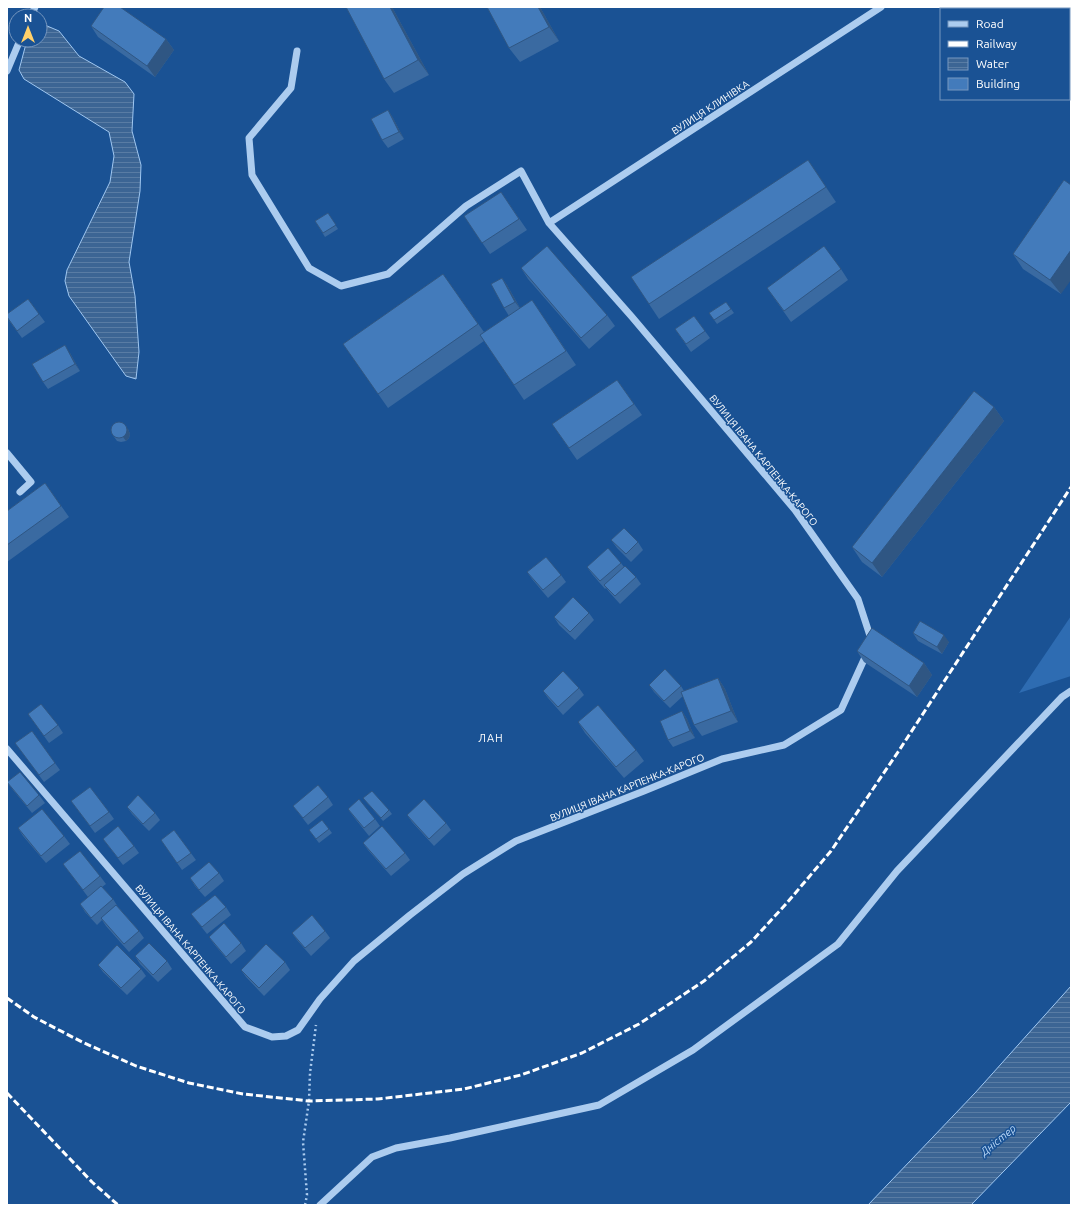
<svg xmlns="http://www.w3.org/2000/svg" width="1078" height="1212" font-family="Ubuntu,sans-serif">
	<defs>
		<pattern id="water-rules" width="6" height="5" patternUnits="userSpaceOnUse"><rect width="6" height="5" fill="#3c6594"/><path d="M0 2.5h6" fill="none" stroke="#597ca4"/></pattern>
	</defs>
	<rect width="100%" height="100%" fill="#1a5294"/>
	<path fill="#2e6cb2" d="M1071 616V676L1019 693Z"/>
	<path fill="url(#water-rules)" stroke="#9fc7f1" d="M40 23 59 31 79 56 125 82 134 94 132 131 141 165 140 191 129 262 135 296 139 352 136 379 126 376 69 296 65 281 67 270 110 182 114 156 109 132 24 79 19 70 27 40H40Z
		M1071 986V1102L971 1205H868L975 1093Z"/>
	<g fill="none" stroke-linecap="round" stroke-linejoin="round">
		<path stroke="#acccef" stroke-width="2.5" stroke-dasharray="2 3" stroke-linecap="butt" d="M305 1205 307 1195 303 1142 309 1101 310 1073 316 1025"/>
		<path stroke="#acccef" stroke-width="7" d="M31 16 35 7
			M297 51 291 88 249 138 252 175 309 268 341 286 388 274 466 206 521 171 549 223 632 317 795 510 858 599 872 642
			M7 71 20 40
			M549 223 881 7
			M7 453 31 482 20 492
			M7 749 245 1027 272 1037 286 1036 298 1030 320 999 354 961 410 915 463 874 516 841 644 791 722 759 784 745 841 710 867 653
			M320 1205 372 1157 396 1148 450 1138 599 1105 693 1050 838 944 897 871 1062 697 1071 691"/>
		<path stroke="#fff" stroke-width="3" stroke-dasharray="7 3" stroke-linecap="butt" d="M7 998 34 1017 82 1042 136 1066 189 1083 243 1094 309 1101 378 1099 464 1089 521 1075 582 1053 639 1024 704 981 751 942 786 904 831 851 898 752 1071 487
			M7 1093 92 1182 118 1205"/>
	</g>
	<path fill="#3a6aa1" d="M392 7 429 75 394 93 384 79Z
		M487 7H540L559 41 520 62 509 48Z
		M91 26 166 39 174 50 155 77 98 37Z
		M388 110 393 118 404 139 388 148 382 140Z
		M808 160 836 202 659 319 649 304Z
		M1064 180 1061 294 1023 269 1013 254Z
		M501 192 527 230 490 254 464 216Z
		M328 213 338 229 325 237 315 221Z
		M521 268 607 315 615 326 589 349 528 279Z
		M841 269 848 280 791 322 767 288Z
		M443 274 484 332 509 316 504 308 502 278 507 285 520 308 532 300 576 365 524 400 484 341 388 408 343 344Z
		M28 299 45 322 22 338 7 318Z
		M726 302 734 313 717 324 709 313Z
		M694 316 710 338 691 352 675 329Z
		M70 353 80 371 48 389 43 382Z
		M617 380 642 415 577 460 552 424Z
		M994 407 1004 421 882 577 862 562 852 547Z
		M128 429 130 434 129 438 126 441 121 442 117 441 112 434Z
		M45 483 69 517 7 562V511Z
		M611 540 638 542 643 550 631 562 617 548Z
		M621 563 624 567 636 577 641 584 620 604 610 593 606 588 605 589 592 574 587 567Z
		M527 572 561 575 566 582 548 598 532 579Z
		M589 613 594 620 575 640 559 625 554 617Z
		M913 633 949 642 942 654 918 641Z
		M857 651 924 663 932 675 917 697 864 662Z
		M718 678 725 689 738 722 702 736 694 725 683 696 670 708 654 692 649 685 681 686 684 691Z
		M579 688 584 695 563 715 548 698 543 691Z
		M682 711 687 719 695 738 673 747 668 740Z
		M28 714 58 725 63 733 49 743Z
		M578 722 636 750 644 761 624 778 585 733Z
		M32 731 60 770 44 782 15 743Z
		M7 782 39 795 45 803 32 813 13 790Z
		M328 797 333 805 308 825 293 806Z
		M363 798 389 810 392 814 383 821Z
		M71 801 109 812 114 819 95 833Z
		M127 807 155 813 160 820 149 831 132 814Z
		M348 809 375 819 380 826 369 836 353 816Z
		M407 815 446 823 451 830 434 846 412 822Z
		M18 828 64 836 70 844 46 863 23 836Z
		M329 829 332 833 319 843 309 830Z
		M174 830 196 860 182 870 161 840Z
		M103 839 134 846 139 853 123 865Z
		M363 843 405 853 410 860 391 876 368 850Z
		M63 864 100 876 106 884 102 887 113 899 118 907 139 931 144 938 129 952 106 926 102 920 97 925 85 912 80 904 88 897Z
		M219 873 224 881 205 897 195 886 190 878Z
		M226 907 231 915 207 934 191 914Z
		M325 931 330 938 311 956 297 940 292 933Z
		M209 937 241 943 246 951 231 964 214 944Z
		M135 956 167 961 172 969 158 982 140 964Z
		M285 962 290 970 264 996 246 977 241 970Z
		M98 965 141 969 146 976 127 995 103 972Z"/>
	<path fill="#2f5683" d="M390 7H392L429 75 418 60Z
		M538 7H540L559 41 549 27Z
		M166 39 174 50 155 77 147 66Z
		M388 110 393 118 404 139 399 132Z
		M808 160 818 174 836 202Z
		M1071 250V280L1061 294 1050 280Z
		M502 278 507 285 521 310 515 302Z
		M65 345 70 353 80 371 75 364Z
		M994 407 1004 421 882 577 872 563Z
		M126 426 128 429 130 434 129 438 126 441 123 437Z
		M944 635 949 642 942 654 937 647Z
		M924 663 932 675 917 697 909 686Z
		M718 678 725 689 738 722 731 711Z
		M682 711 687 719 695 738 690 731Z"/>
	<path fill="#437bbb" stroke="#2f5683" d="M104 7H120L166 39 147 66 91 26Z
		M346 7H390L418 60 384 79Z
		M487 7H538L549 27 509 48Z
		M388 110 399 132 382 140 371 119Z
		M808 160 826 187 649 304 631 277Z
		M1064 180 1071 185V250L1050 280 1013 254Z
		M501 192 519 219 482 243 464 216Z
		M328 213 336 225 323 233 315 221Z
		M547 246 607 315 581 338 521 268Z
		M824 246 841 269 784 311 767 288Z
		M443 274 478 324 378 394 343 344Z
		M502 278 515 302 504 308 491 284Z
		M28 299 39 314 17 331 7 317V314Z
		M532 300 566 351 514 385 480 335Z
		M726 302 731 309 714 320 709 313Z
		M694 316 705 331 686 344 675 329Z
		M65 345 75 364 43 382 32 364Z
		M617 380 634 404 569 448 552 424Z
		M974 391 994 407 872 563 852 547Z
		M111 430a8 8 0 1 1 16 0a8 8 0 1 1-16 0Z
		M45 483 61 506 7 545V511Z
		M624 528 638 542 626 554 611 540Z
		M608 548 621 563 600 581 587 567Z
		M546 557 561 575 543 590 527 572Z
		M625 566 636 577 615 596 604 585Z
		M573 597 589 613 570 632 554 617Z
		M920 621 944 635 937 647 913 633Z
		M872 628 924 663 909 686 857 651Z
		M665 669 681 686 664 701 649 685Z
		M563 671 579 688 558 707 543 691Z
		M718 678 731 711 694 725 681 692Z
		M41 704 58 725 44 736 28 714Z
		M598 705 636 750 616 767 578 722Z
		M682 711 690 731 668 740 660 721Z
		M32 731 55 763 39 775 15 743Z
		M20 772 39 795 27 806 7 782Z
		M318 785 328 797 303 818 293 806Z
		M90 787 109 812 90 826 71 801Z
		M372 791 389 810 381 818 363 798Z
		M138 795 155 813 143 824 127 807Z
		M359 799 375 819 364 828 348 809Z
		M424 799 446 823 429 839 407 815Z
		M42 809 64 836 41 856 18 828Z
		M322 820 329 829 316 839 309 830Z
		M118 826 134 846 118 858 103 839Z
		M382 826 405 853 386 869 363 843Z
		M174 830 191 853 177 863 161 840Z
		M80 851 100 876 83 890 63 864Z
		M209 862 219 873 199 890 190 878Z
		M101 886 113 899 91 918 80 904Z
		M215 895 226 907 202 927 191 914Z
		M116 905 139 931 124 944 101 918Z
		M312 915 325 931 305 948 292 933Z
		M224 923 241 943 226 957 209 937Z
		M149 943 167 961 153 975 135 956Z
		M266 944 285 962 259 988 241 970Z
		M117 945 141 969 121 988 98 965Z"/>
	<g text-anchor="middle" stroke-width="3" stroke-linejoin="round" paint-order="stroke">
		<g font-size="10" fill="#fff" stroke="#1a5294">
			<text transform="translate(710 107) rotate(-33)" y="4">ВУЛИЦЯ КЛИНІВКА</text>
			<text transform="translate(764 460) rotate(51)" y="4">ВУЛИЦЯ ІВАНА КАРПЕНКА-КАРОГО</text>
			<text transform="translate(627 787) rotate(-22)" y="4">ВУЛИЦЯ ІВАНА КАРПЕНКА-КАРОГО</text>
			<text transform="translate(191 949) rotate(50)" y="4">ВУЛИЦЯ ІВАНА КАРПЕНКА-КАРОГО</text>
		</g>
		<g font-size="11" letter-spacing="1" fill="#fff" stroke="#1a5294">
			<text x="491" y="742">ЛАН</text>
		</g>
		<g font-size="11" font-style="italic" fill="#b8d6f6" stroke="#1a5294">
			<text transform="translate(998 1140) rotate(-39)" y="4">Дністер</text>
		</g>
	</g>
	<rect width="1078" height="1212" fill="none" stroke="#ffffff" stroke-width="16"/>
	<rect x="940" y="8" width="130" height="92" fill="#1a5294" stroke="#7697bf"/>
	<rect x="948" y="21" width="20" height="6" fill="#acccef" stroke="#7697bf"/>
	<text x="976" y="28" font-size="12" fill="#ffffff">Road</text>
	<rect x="948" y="41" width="20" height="6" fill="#ffffff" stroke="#7697bf"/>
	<text x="976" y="48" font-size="12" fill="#ffffff">Railway</text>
	<rect x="948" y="58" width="20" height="12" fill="url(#water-rules)" stroke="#7697bf"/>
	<text x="976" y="68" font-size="12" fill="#ffffff">Water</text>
	<rect x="948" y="78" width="20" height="12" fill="#437bbb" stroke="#7697bf"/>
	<text x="976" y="88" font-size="12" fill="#ffffff">Building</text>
	<g transform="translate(28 28)"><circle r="19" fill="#1a5294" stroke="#7697bf"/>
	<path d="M0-3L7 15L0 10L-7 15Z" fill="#ffd06a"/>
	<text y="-6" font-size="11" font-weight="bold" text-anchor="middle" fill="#ffffff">N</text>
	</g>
</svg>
